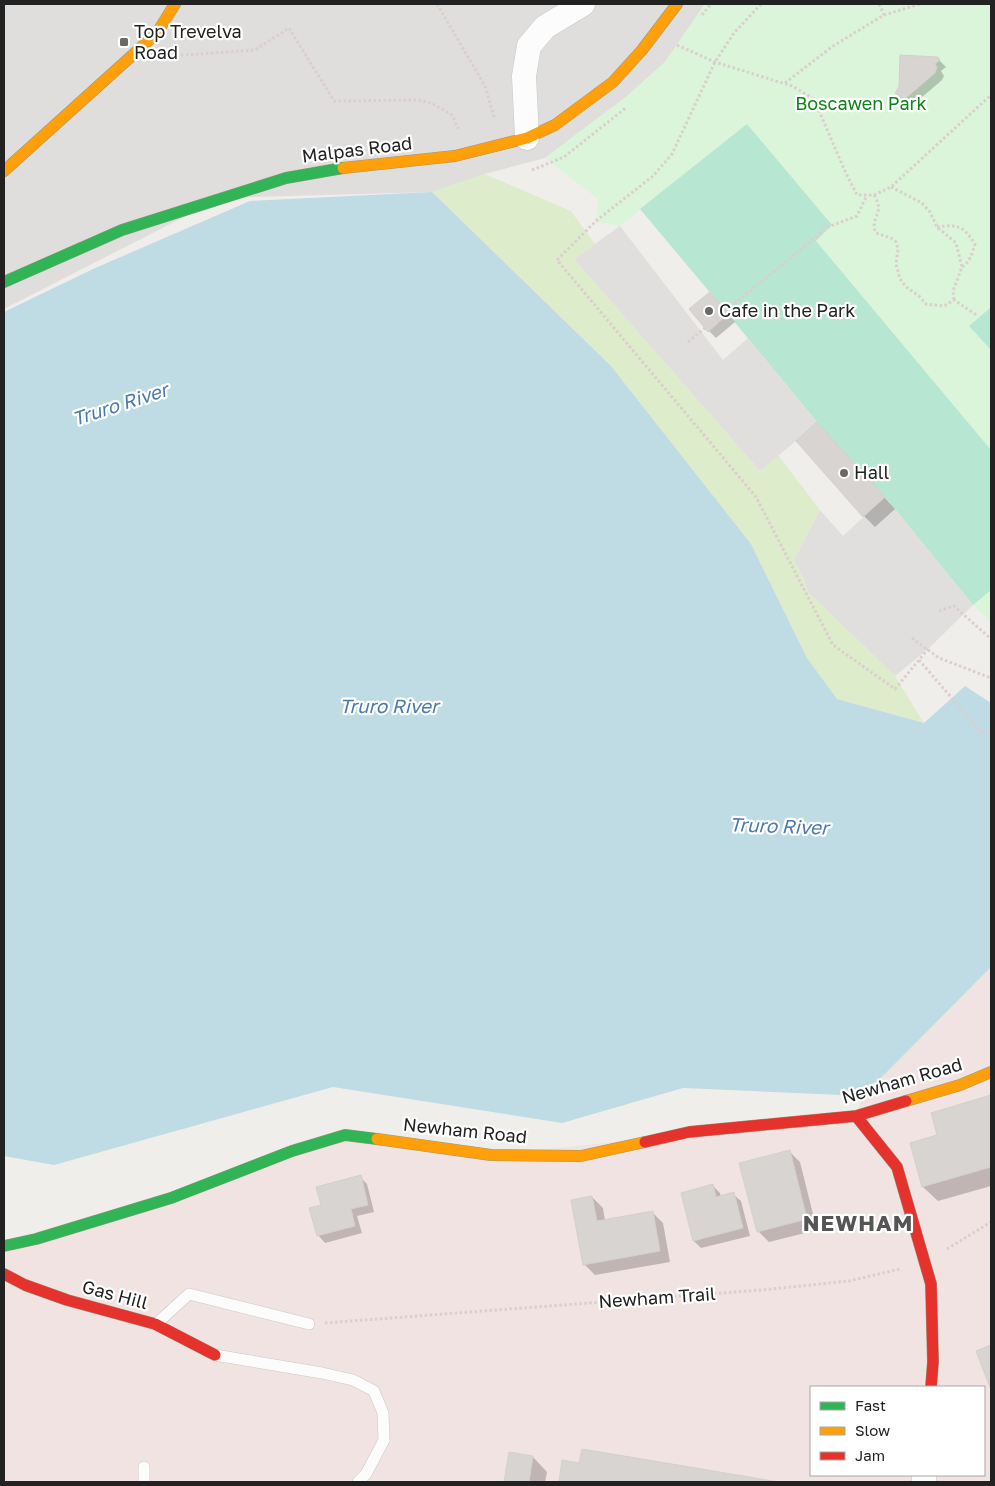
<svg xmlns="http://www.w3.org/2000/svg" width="995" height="1486" font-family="'Golos Text',sans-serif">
	<rect width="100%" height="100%" fill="#f0eeeb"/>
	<path fill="#dfdedc" d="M4 4H705L665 62 626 97 545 158 485 174 432 192 221 198 4 309Z"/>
	<path fill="#f1e3e1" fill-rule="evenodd" d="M991 967V1482H4V1246L345 1135 491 1155 855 1116 863 1096ZM811 1387H984V1475H811Z"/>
	<path fill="#ddeccb" d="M485 174 571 211 595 244 574 259 760 471 778 455 820 510 794 560 803 577 808 592 895 676 924 723 837 699 807 658 751 544 611 366 432 192Z"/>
	<path fill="#daf5da" d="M705 4H991V450L816 241 832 225 747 124 620 226 596 221 598 199 545 158 626 97 665 62Z
		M991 590V622L973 605Z"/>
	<path fill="#b7e6d2" d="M747 124 832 225 816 241 991 450V590L973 605 885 497 817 422 728 314 640 209Z
		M990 308 991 309V350L969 326Z"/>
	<path fill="#e0dfde" d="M620 226 723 360 748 338 817 422 796 441 760 471 574 259Z
		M885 497 973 605 928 649 895 676 808 592 803 577 794 560 820 510 843 536Z"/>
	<path fill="#bfdbe3" d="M432 192 611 366 751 544 807 658 837 699 924 723 965 686 991 703V967L863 1096 683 1088 562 1123 333 1087 54 1165 4 1156V312L93 269 250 201Z"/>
	<path fill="#0003" d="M937 58 946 67 941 71 944 76 942 80 914 104H908L896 93Z
		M717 301 735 322 716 338 709 331Z
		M828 435 895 509 875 527 864 516Z
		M991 1096V1186L938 1201 923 1187 939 1136 932 1113Z
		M789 1151 800 1162 817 1230 769 1242 758 1231Z
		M360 1177 367 1184 374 1212 357 1216 362 1233 325 1243 318 1235 322 1206Z
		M713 1186 720 1193 721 1197 733 1194 741 1201 750 1236 701 1248 694 1241Z
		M592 1197 603 1208 605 1221 652 1212 663 1223 670 1262 595 1275 584 1264Z
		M583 1450 771 1482H560L563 1461 580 1464Z
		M510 1454 533 1457 547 1472 545 1482H505Z"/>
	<path fill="#d7d4d2" stroke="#d3d0cc" d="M900 55 938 57 940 60 935 64 937 67 935 73 906 98 900 97 895 93 899 87Z
		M710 292 728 314 708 332 689 309Z
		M817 422 885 497 863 517 796 441Z
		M991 1095V1167L922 1187 910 1143 937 1135 931 1113Z
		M790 1150 807 1219 757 1232 739 1163Z
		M361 1175 368 1205 351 1209 355 1226 317 1236 309 1208 321 1205 316 1187Z
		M713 1184 716 1197 734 1192 743 1228 693 1241 681 1193Z
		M592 1196 597 1221 653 1211 660 1251 583 1265 571 1200Z
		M991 1345V1390L976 1351Z
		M582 1449 779 1482H559L562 1460 579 1463Z
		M509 1452 533 1456 529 1482H504Z"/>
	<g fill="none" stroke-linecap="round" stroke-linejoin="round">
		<defs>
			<path id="lane" d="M156 1324 189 1294 309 1324
				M215 1355 322 1373 353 1380 374 1391 383 1413 384 1440 366 1474 358 1482
				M144 1467V1482"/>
			<path id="street" d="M527 138 524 76 529 46 545 27 583 4
				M924 1482V1475"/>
			<path id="fast" d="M4 282 122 230 286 178 343 168
				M4 1246 36 1239 171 1198 292 1151 345 1135 377 1139"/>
			<path id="slow" d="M343 168 455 156 527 138 555 125 613 82 642 50 677 4
				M4 171 157 33 175 4
				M906 1101 960 1085 991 1072
				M377 1139 491 1155 581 1156 645 1142"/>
			<path id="jam" d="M856 1116 897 1167 931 1284 933 1362 931 1387
				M645 1142 689 1132 856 1116 906 1101
				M4 1274 25 1285 67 1300 155 1324 215 1355"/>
		</defs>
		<use href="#lane" stroke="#c9c8c7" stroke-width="12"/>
		<use href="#street" stroke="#c9c8c7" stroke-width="25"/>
		<use href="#fast" stroke="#999a82" stroke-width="12"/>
		<use href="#slow" stroke="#999a82" stroke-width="12"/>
		<use href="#jam" stroke="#999a82" stroke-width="12"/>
		<path stroke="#dccecd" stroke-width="3" stroke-dasharray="2.5 2.5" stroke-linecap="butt" d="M437 4 485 86 495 120
			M761 4 734 33 715 62 672 154 653 176 596 221 557 260 756 497 833 645 895 689 928 649
			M879 4 884 15
			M702 15 711 4
			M677 45 715 62 792 86 814 99 844 169 857 195H874L891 187 991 95
			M171 56 255 50 289 28 334 101 419 100 433 104 452 115 459 130
			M785 83 833 46 884 15 920 4
			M532 170 564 157 627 107
			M891 187 922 203 930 212 937 227 956 243 962 267 953 291 954 300
			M874 195C886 214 869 217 876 233L891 238 896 242 898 249 896 264 900 279 906 287 919 296 926 304 944 306 954 300 978 316
			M937 227C959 224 963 226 975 244 972 254 970 262 962 267
			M688 342 828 227 857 216 867 195
			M939 611 954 606 991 639
			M912 638 939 658 991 678
			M919 660 981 732H991
			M947 1249 991 1222
			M325 1323 761 1290 849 1281 900 1269"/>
		<use href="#lane" stroke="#fdfcfc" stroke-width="11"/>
		<use href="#street" stroke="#fdfcfc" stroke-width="24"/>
		<use href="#fast" stroke="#30b455" stroke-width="11"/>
		<use href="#slow" stroke="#ff9f0a" stroke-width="11"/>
		<use href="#jam" stroke="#e5322d" stroke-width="11"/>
	</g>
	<g fill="#6a6968" stroke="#fff" stroke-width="2">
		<rect x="119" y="37" width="10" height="10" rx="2.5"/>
		<circle cx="709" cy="311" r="5"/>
		<circle cx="844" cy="473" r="5"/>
	</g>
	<g text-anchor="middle" stroke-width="4.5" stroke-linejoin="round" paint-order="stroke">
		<g font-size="18" fill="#222" stroke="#fff" text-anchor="start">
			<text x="134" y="38">Top Trevelva<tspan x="134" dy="21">Road</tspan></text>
			<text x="719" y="317">Cafe in the Park</text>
			<text x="854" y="479">Hall</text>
		</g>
		<g font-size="18" fill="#0c8416" stroke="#fff">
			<text x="861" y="110">Boscawen Park</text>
		</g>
		<g font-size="18" fill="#222" stroke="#fff">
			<text transform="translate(357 150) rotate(-7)" y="6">Malpas Road</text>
			<text transform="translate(902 1081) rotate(-16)" y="6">Newham Road</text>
			<text transform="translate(465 1131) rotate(6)" y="6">Newham Road</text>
			<text transform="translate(115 1295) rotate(15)" y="6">Gas Hill</text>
			<text transform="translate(657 1298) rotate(-4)" y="6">Newham Trail</text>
		</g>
		<g font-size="19" font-style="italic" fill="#4a7aab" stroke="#fff">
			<text transform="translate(120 404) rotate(-18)" y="7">Truro River</text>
			<text x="389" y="713">Truro River</text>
			<text transform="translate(779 826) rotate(2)" y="7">Truro River</text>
		</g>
		<g font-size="22" font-weight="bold" letter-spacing="1" fill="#555" stroke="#fff">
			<text x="858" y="1231">NEWHAM</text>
		</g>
	</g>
	<rect width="995" height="1486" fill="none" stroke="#222222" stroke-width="10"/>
	<rect x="810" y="1386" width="175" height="90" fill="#ffffff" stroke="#a7a7a7"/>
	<rect x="820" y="1402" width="25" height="8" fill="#30b455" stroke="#a7a7a7"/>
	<text x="855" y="1411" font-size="15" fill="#222222">Fast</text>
	<rect x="820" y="1427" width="25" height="8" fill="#ff9f0a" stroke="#a7a7a7"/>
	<text x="855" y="1436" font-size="15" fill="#222222">Slow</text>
	<rect x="820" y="1452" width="25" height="8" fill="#e5322d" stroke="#a7a7a7"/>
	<text x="855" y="1461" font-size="15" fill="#222222">Jam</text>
</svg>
